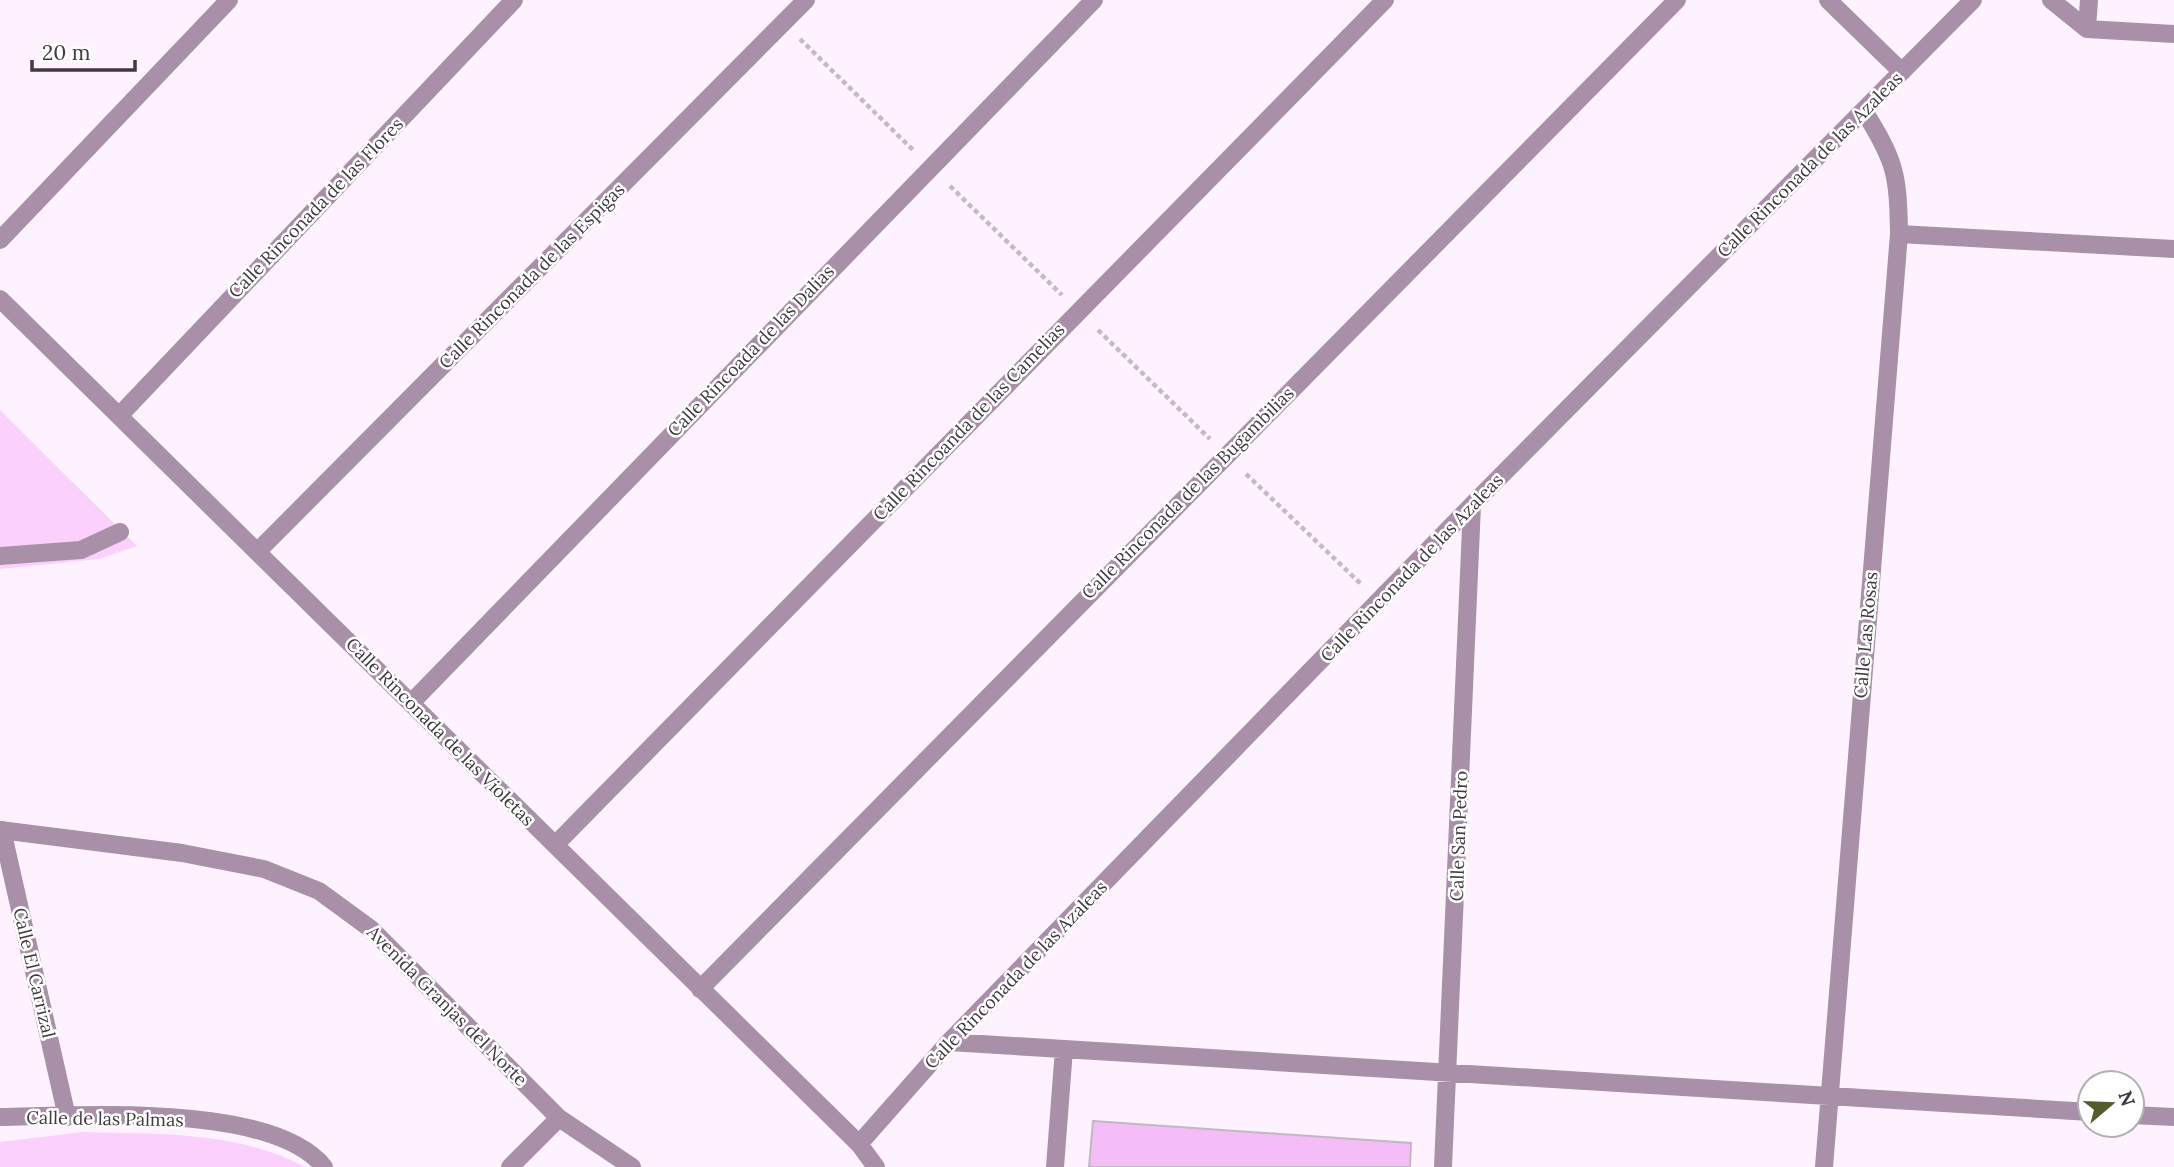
<svg xmlns="http://www.w3.org/2000/svg" width="2174" height="1167" font-family="Lora,serif">
	<rect width="100%" height="100%" fill="#fef2fe"/>
	<path fill="#fcd0fc" d="M0 410 137 546 99 559 0 569Z
		M83 1132C157 1134 239 1131 305 1167H0V1142Z"/>
	<path fill="#f5bdf6" stroke="#c3b7c3" stroke-width="2" d="M1093 1121 1411 1143 1410 1167H1089Z"/>
	<g fill="none" stroke-linecap="round" stroke-linejoin="round">
		<path stroke="#c4bac4" stroke-width="4.5" stroke-dasharray="5 3.5" stroke-linecap="butt" d="M800 39 914 151
			M950 186 1062 295
			M1098 330 1210 439
			M1246 474 1361 584"/>
		<path stroke="#a890a8" stroke-width="18" d="M1828 0 1902 72
			M2051 0 2087 29
			M2089 0 2087 29 2174 34
			M1899 234 2174 249
			M0 240 229 0
			M0 299 859 1144 876 1167
			M119 416 514 0
			M257 552 806 0
			M0 556 81 550 120 532
			M411 703 1094 0
			M0 830 182 853 264 869 319 891 371 929 559 1118 632 1167
			M2 830 67 1117
			M555 845 1385 0
			M700 989 1677 0
			M949 1042 2090 1112
			M2132 1115 2174 1117
			M0 1117C78 1116 272 1102 324 1167
			M859 1144 949 1042 1472 505 1973 0
			M510 1167 559 1118
			M1055 1167 1064 1049
			M1443 1167 1472 505
			M1824 1167 1899 234C1898 175 1896 162 1864 111"/>
	</g>
	<g text-anchor="middle" stroke-width="5" stroke-linejoin="round" paint-order="stroke">
		<g font-size="18" fill="#3f3a3f" stroke="#fff">
			<text transform="translate(1810 165) rotate(-45)" y="6">Calle Rinconada de las Azaleas</text>
			<text transform="translate(316 208) rotate(-46)" y="6">Calle Rinconada de las Flores</text>
			<text transform="translate(532 276) rotate(-45)" y="6">Calle Rinconada de las Espigas</text>
			<text transform="translate(751 351) rotate(-46)" y="6">Calle Rincoada de las Dalias</text>
			<text transform="translate(969 422) rotate(-46)" y="6">Calle Rincoanda de las Camelias</text>
			<text transform="translate(1188 493) rotate(-45)" y="6">Calle Rinconada de las Bugambilias</text>
			<text transform="translate(1412 568) rotate(-46)" y="6">Calle Rinconada de las Azaleas</text>
			<text transform="translate(1866 635) rotate(-85)" y="6">Calle Las Rosas</text>
			<text transform="translate(440 732) rotate(45)" y="6">Calle Rinconada de las Violetas</text>
			<text transform="translate(1459 836) rotate(-88)" y="6">Calle San Pedro</text>
			<text transform="translate(34 973) rotate(77)" y="6">Calle El Carrizal</text>
			<text transform="translate(1016 975) rotate(-46)" y="6">Calle Rinconada de las Azaleas</text>
			<text transform="translate(447 1006) rotate(45)" y="6">Avenida Granjas del Norte</text>
			<text transform="translate(105 1119) rotate(1)" y="6">Calle de las Palmas</text>
		</g>
	</g>
	<g transform="translate(2111 1104) rotate(71)"><circle r="33" fill="#ffffff" stroke="#b2b0b2" stroke-width="2"/>
	<path d="M0-5L12 26L0 18L-12 26Z" fill="#555c2b"/>
	<text y="-10" font-size="19" font-weight="bold" text-anchor="middle" fill="#3f3a3f">N</text>
	</g>
	<path d="M32 60v10h103v-10" fill="none" stroke="#3f3a3f" stroke-width="3.5"/>
	<text x="42" y="60" font-size="21" fill="#3f3a3f" stroke="#ffffff" stroke-width="5" paint-order="stroke">20 m</text>
</svg>
